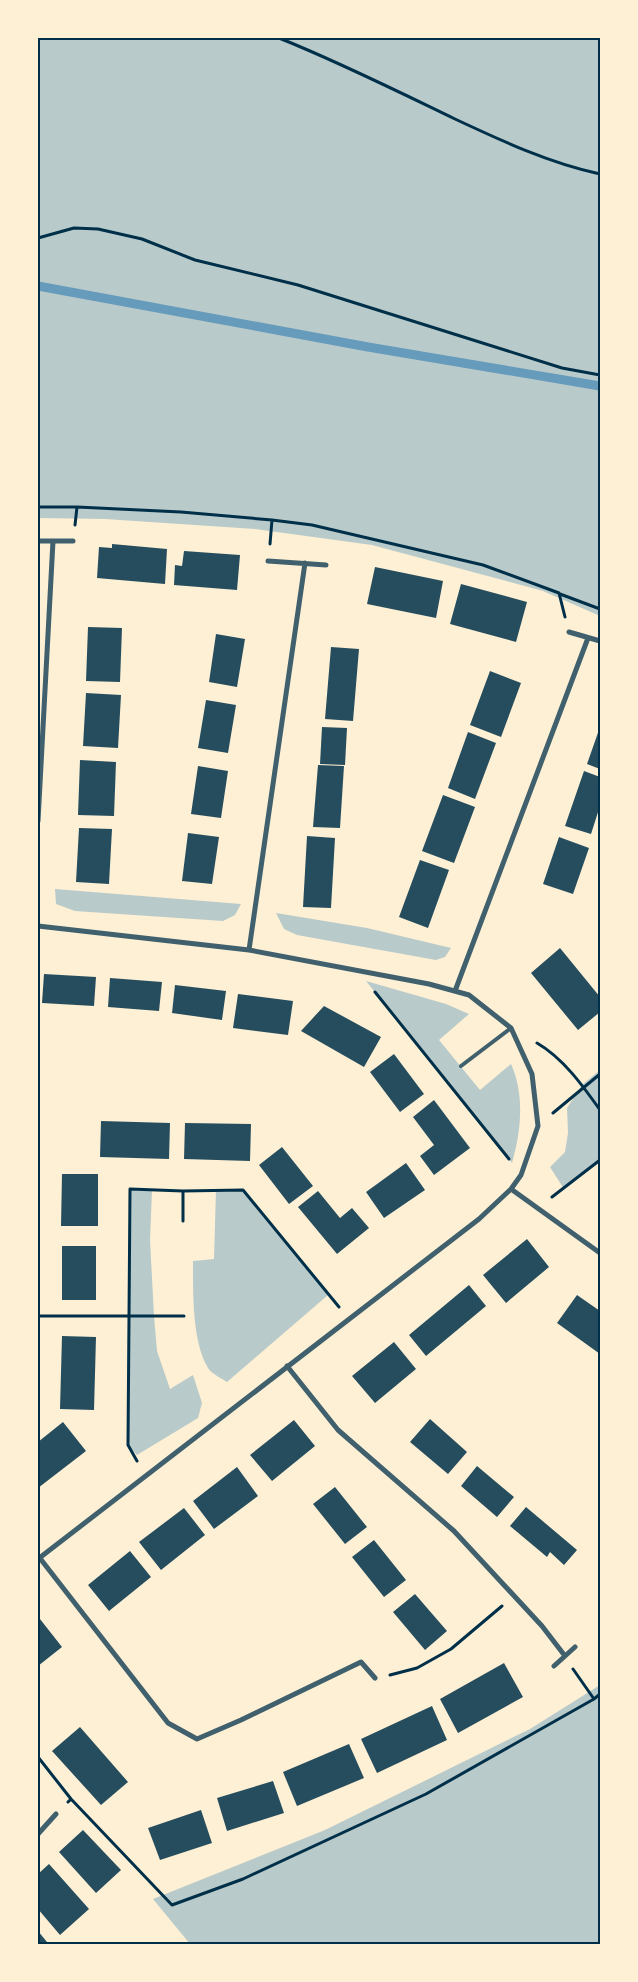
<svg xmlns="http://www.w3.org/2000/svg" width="638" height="1982" font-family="'IBM Plex Sans',sans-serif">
	<rect width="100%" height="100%" fill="#fdf0d5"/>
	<path fill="#b9caca" d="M38 38H110L128 40 131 38H600V616L543 591 372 545 255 529 105 519 38 518Z
		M55 889 241 904 235 915 223 921 75 911 56 904Z
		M276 913 367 928 451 948 445 957 436 960 297 935 284 929Z
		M366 981 446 1004 469 1014 439 1040 480 1090 511 1064C525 1095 521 1131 512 1163Z
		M600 1070V1160L564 1189 550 1167 565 1152 568 1133 567 1108 582 1085Z
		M130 1189 152 1190 150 1240 154 1316 157 1351 170 1389 193 1375 202 1403 198 1418 137 1455 128 1445Z
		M216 1189 243 1190 328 1295 227 1382C221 1378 212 1374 208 1368 192 1341 193 1292 193 1261L214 1259Z
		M600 1685V1944H190L153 1899 325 1830 530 1729Z"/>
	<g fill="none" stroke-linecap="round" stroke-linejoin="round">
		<path stroke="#669bbc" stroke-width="9" d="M38 286 368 347 600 386"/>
	</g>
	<path fill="#264d5e" d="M112 544 167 549 165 584 97 578 99 547 112 548Z
		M184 551 240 555 237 590 174 585 175 565 182 566Z
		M375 567 443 581 436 618 367 604Z
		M461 584 527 602 516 642 450 624Z
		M88 627 122 628 120 682 86 681Z
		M216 634 245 639 237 687 209 682Z
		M331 647 359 649 353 721 325 719Z
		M490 671 521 683 501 737 470 725Z
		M86 693 121 695 118 748 83 746Z
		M206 700 236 705 228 753 198 748Z
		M322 727 347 728 345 765 320 764Z
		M600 727V769L587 764Z
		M468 732 496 743 475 799 448 788Z
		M80 760 116 762 114 816 78 815Z
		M318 765 344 766 340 828 313 827Z
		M198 766 228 771 221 818 191 814Z
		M584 771 600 777V806L591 834 565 826Z
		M443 795 475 807 454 863 422 851Z
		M79 828 112 829 109 884 76 882Z
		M188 833 219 837 212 884 182 881Z
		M307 836 335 838 331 908 303 907Z
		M559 837 589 848 573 894 543 884Z
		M420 860 449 870 428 928 399 917Z
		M560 948 600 997V1012L578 1030 531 973Z
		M44 974 96 977 94 1006 42 1003Z
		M110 978 162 982 159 1011 108 1007Z
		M175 985 226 991 222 1020 172 1013Z
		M238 994 293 1001 288 1035 233 1028Z
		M324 1006 381 1037 364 1067 301 1031Z
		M394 1054 424 1094 400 1112 370 1072Z
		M434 1100 470 1148 434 1175 420 1156 434 1145 413 1117Z
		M101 1121 170 1123 169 1159 100 1157Z
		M185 1123 251 1124 250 1161 184 1159Z
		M282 1147 313 1186 289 1204 259 1165Z
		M406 1163 425 1190 384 1218 366 1192Z
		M62 1174H98V1226H61Z
		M318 1191 340 1218 352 1208 369 1228 337 1254 298 1207Z
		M527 1239 549 1267 506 1303 483 1275Z
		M62 1246H96V1300H62Z
		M469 1285 486 1306 426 1356 409 1335Z
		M577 1295 600 1311V1354L557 1323Z
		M62 1336 96 1337 94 1410 60 1409Z
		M394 1342 416 1369 375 1403 352 1376Z
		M430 1419 467 1452 448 1474 410 1442Z
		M294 1420 315 1446 272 1481 250 1455Z
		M63 1422 86 1451 38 1488V1442Z
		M477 1466 514 1497 497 1517 461 1486Z
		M237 1467 258 1496 214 1529 193 1501Z
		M335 1487 367 1527 345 1544 313 1504Z
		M526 1507 577 1550 564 1565 550 1552 547 1557 510 1526Z
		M184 1508 205 1535 161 1570 139 1542Z
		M374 1540 406 1580 384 1597 352 1557Z
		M130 1551 151 1577 109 1611 88 1585Z
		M415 1594 447 1631 425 1650 393 1612Z
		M40 1619 62 1647 38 1666V1621Z
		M504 1663 523 1697 458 1733 440 1699Z
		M432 1706 447 1740 377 1773 361 1739Z
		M80 1727 128 1782 101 1805 52 1751Z
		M349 1744 364 1778 297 1806 283 1772Z
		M273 1781 284 1813 227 1831 217 1798Z
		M201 1810 212 1843 160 1860 148 1828Z
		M83 1830 121 1870 96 1893 59 1852Z
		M49 1864 89 1909 60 1935 38 1909V1874Z
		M38 1931 47 1942 44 1944H38Z"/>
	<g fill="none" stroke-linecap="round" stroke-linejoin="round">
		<path stroke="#003049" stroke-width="3" d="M279 38C339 62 397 91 455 119 502 141 549 163 600 174
			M38 238 74 228 98 229 142 239 195 260 298 285 562 368 600 375
			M38 507H77L75 525
			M77 507 181 512 272 520 312 525 483 565 559 593 565 617
			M270 544 272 520
			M560 594 600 609
			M375 992 509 1159
			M537 1043C563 1058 583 1086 600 1110
			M553 1113 600 1074
			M552 1197 600 1160
			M183 1221V1191L243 1190 339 1307
			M38 1316H184
			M137 1461 128 1445 130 1189 183 1191
			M390 1675 417 1668 451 1649 502 1606
			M594 1699 600 1694
			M38 1757 71 1799
			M68 1802 71 1799 172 1905 243 1879 426 1794 594 1699 573 1669"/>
		<path stroke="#3f606c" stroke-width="4" d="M461 1066 511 1028"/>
		<path stroke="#3f606c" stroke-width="5" d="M38 541H73
			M268 561 326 565
			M569 632 600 641
			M38 821 53 541
			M38 926 249 950 429 984 469 995 511 1028 532 1074 538 1126 521 1175 511 1189 479 1219 38 1559
			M249 950 305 563
			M455 991 588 638
			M511 1189 600 1253
			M287 1366 338 1430 454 1531 542 1626 565 1656
			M39 1557 168 1723 197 1739 241 1720 361 1662 375 1678
			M554 1666 575 1647
			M38 1834 56 1814"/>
	</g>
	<rect width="638" height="1982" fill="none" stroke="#fdf0d5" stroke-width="78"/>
	<rect x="39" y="39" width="560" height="1904" fill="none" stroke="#003049" stroke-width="2"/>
</svg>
